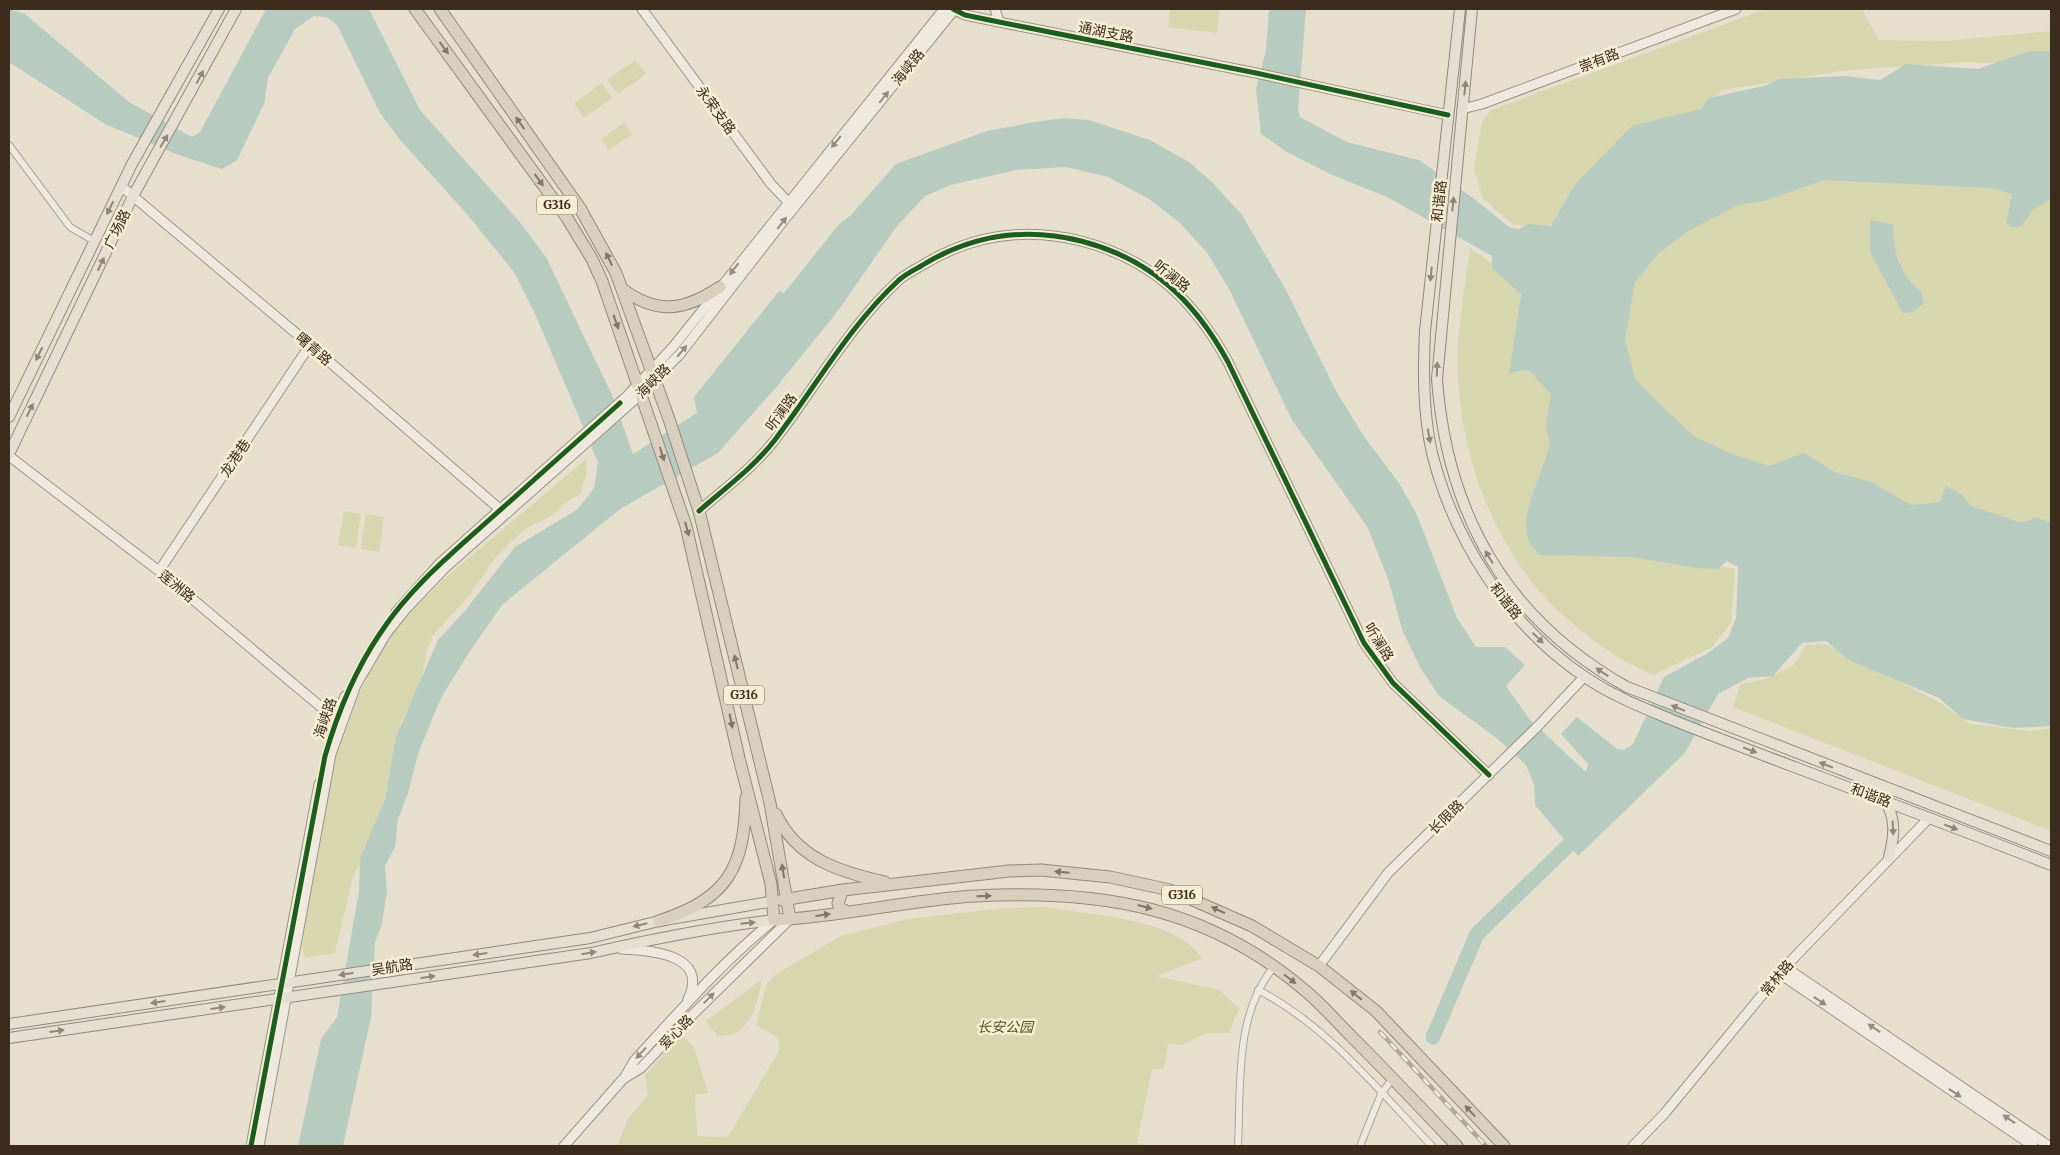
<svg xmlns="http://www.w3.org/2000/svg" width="2060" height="1155" font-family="Merriweather,'Noto Sans SC',serif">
	<rect width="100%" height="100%" fill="#e6dfce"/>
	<path fill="#d6d6af" d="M1170 9H1220L1217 33 1168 27Z
		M1766 9H1862L1879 40 1946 41 2051 31V65L1966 62 1848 70 1723 90 1561 219 1548 226 1513 225 1483 198 1474 169 1482 122 1491 110Z
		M635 60 646 74 618 94 607 80Z
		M602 83 612 98 584 118 574 103Z
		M624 123 632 134 609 150 601 139Z
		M1892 159 2051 177V544L1712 467 1627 404 1616 288 1722 189Z
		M1470 248 1521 283 1517 345 1555 401 1693 562 1735 569 1731 623 1712 647 1653 675C1640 668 1625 663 1613 654 1583 634 1553 609 1531 581 1481 515 1456 433 1458 350 1459 316 1466 282 1470 248Z
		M586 459 587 473 580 494 565 503 553 515 528 527 511 541 496 557 469 596 433 635 427 649 421 684 401 721 383 804 367 849 352 880 335 953 305 958 302 946 315 853 337 750 362 687 393 630 443 580Z
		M344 511 361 514 356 548 338 545Z
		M366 514 384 517 379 552 361 549Z
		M1826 644 1941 703 1970 724 2031 731 2051 728V831L1733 707 1741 684 1765 679 1793 666 1806 645Z
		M1043 907C1083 913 1153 918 1186 942 1192 946 1197 953 1203 958L1156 976 1219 990 1239 1008 1229 1033H1207L1182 1045 1168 1044 1164 1069H1152L1137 1143 1151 1146H617L629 1117 648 1095 645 1075 681 1034 694 1047 708 1093 695 1094 697 1136 728 1137 779 1051V1038L756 1025 766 985 775 975 841 936 908 919 1004 908Z
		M761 980C760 998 753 1021 737 1032 733 1035 724 1035 718 1037L706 1021Z"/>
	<path fill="#b8cbc1" d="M9 9 25 14 129 102 192 137 200 132 266 9H369L420 110 519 221 546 257 612 395 633 454 697 413 694 397 779 291 784 293 839 224 850 216 896 164 987 131 1035 122 1063 118 1089 120 1150 140 1189 162 1212 182 1242 215 1286 290 1336 391 1365 438 1399 483 1417 515 1457 618 1476 647H1505L1525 665 1506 686 1530 720 1586 772 1588 764 1561 734 1577 717 1617 749 1624 750 1633 744 1664 677 1708 653 1728 638 1736 618 1738 567 1727 561 1718 569 1696 568 1632 557 1541 555C1505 529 1545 477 1549 444 1550 440 1547 434 1546 429 1546 417 1549 407 1551 395L1529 370 1517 371 1509 374 1521 294 1492 268V256L1387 197 1330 174 1287 152 1261 134 1256 89 1266 50 1269 9H1306L1298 110 1300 117 1347 142 1419 160 1477 201 1509 227 1519 229 1528 224 1551 226 1576 183 1632 126 1701 109 1709 98 1764 86 1779 79 1846 76 1880 80 1906 64 1978 69 2030 51H2051V198L2033 210 2021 226 2012 227 2006 223 2012 194 1992 188 1824 180 1764 201 1738 205 1688 231 1659 253 1635 282 1625 340 1635 379 1667 411 1695 437 1732 454 1769 466 1804 453 1835 472 1871 482 1911 505 1940 502 1946 486 1961 494 1971 506 2022 523 2036 517 2051 523V726L2014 728 1963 719 1939 698 1849 660 1826 641 1802 643 1773 676 1748 678 1718 694 1685 753 1578 856 1535 805 1534 785 1526 765 1498 739 1439 696 1420 667 1403 632 1388 579 1368 528 1292 420 1230 291 1208 254 1180 223 1149 199 1108 177 1065 167 1016 170 951 185 925 196 897 226 837 312 778 385 718 453 620 509 502 605 468 654 441 698 419 751 408 793 398 819 395 847 385 866 387 891 382 924 375 942 371 1017 343 1146H298L321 1039 337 1017 359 891 360 859 385 799 396 737 438 640 464 612 515 547 578 509 594 488 598 462 536 316 514 272 466 213 401 141 380 113 337 25 327 17 314 16 295 29 268 78 264 104 237 160 222 169 176 154 105 124 9 62Z
		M1870 220 1893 225C1893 253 1900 275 1922 293L1923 304 1913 312 1903 313 1870 252Z"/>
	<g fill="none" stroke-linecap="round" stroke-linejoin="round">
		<path stroke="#b8cbc1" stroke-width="15" d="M1433 1037 1477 934 1582 832"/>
		<defs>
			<path id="street" d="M9 145 70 227 94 241
				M1258 990C1328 1026 1379 1091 1432 1146
				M1238 1146C1241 1088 1234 1014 1274 967
				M1360 1146 1381 1094 1393 1078"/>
			<path id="secondary" d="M642 9 771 184 790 204
				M953 9 965 15 999 22 1256 73 1448 115
				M995 9 999 22
				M1462 109 1482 104 1736 9
				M121 186 310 345 503 512
				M9 456 159 571 321 707 340 717
				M699 511C724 489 753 468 774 441 815 388 849 326 899 280 906 274 914 270 921 266 971 235 1025 227 1081 241 1151 259 1194 300 1228 362L1364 643 1393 683 1489 775
				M159 571 310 345
				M396 612 440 563 627 396 673 347 944 9
				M332 730 345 696
				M621 949C649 950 710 954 688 999
				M1319 966 1388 873 1538 726 1584 677
				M1785 967 2049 1146
				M1780 974 2033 1146
				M625 1077 634 1061C679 1012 722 962 774 920
				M251 1146 319 784
				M259 1146 331 754 356 685 386 634 405 610 445 568 631 403 680 354 781 224 955 9
				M564 1146 623 1079 641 1068 677 1030 790 919
				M1633 1146 1665 1113 1785 967 1929 818"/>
			<path id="primary" d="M1460 9 1425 331C1423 372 1423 413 1432 453 1454 541 1509 626 1585 677 1611 695 1641 707 1670 719 1712 736 1755 752 1797 768 1882 800 1967 832 2051 865
				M1472 9 1437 379C1447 515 1507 620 1627 687L2051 851
				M9 417 132 164 219 9
				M9 454 133 196 236 9
				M1884 800C1897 818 1894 837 1889 857
				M9 1024 590 938 659 921 774 901
				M9 1038 591 953C652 939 712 927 774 920"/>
			<path id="highway" d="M415 9 567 218 592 259 602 281 686 526 739 758 771 884 774 920C841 917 907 900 975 896 1101 889 1209 907 1308 993 1323 1006 1337 1022 1352 1037 1388 1073 1422 1109 1457 1146
				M440 9 580 208 616 273 669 419 699 511 770 803 790 919
				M622 289C658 315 684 311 720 287
				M776 814C797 859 840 872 885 882
				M843 890 838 903 840 908 847 912
				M782 900 843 890 1009 871 1041 870 1110 877 1170 890 1252 926 1319 966 1376 1011 1504 1146
				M659 921C728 898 744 869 746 798"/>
		</defs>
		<use href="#street" stroke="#aba497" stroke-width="8"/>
		<use href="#secondary" stroke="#9b9386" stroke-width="11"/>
		<use href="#primary" stroke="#91897d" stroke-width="12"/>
		<use href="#highway" stroke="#91897d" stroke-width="13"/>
		<use href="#street" stroke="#eee9df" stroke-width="6"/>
		<use href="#secondary" stroke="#eee9df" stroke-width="9"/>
		<use href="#primary" stroke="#e5dfd1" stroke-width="10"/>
		<use href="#highway" stroke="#d9cfbe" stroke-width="11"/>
		<defs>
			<path id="rail" d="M1380 1032 1486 1146"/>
		</defs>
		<use href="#rail" stroke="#ada9a0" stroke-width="4.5"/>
		<use href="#rail" stroke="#f7edd3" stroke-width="2.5" stroke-dasharray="8" stroke-linecap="butt"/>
		<defs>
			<path id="cycleway" d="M953 9 965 15 999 22 1256 73 1448 115
				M699 511C724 489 753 468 774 441 815 388 849 326 899 280 906 274 914 270 921 266 971 235 1025 227 1081 241 1151 259 1194 300 1228 362L1364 643 1393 683 1489 775
				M251 1146 325 756C338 711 355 670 381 632 410 588 451 554 489 520 533 481 576 442 620 403"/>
		</defs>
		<use href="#cycleway" stroke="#f7edd3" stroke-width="8"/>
		<use href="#cycleway" stroke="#1b5e20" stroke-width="5"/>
	</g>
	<defs><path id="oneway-solid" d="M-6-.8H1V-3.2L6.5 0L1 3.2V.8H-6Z" transform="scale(1.25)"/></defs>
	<g fill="#827566">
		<use href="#oneway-solid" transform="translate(444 48) rotate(54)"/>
		<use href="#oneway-solid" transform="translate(520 123) rotate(-125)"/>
		<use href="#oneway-solid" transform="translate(539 180) rotate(54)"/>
		<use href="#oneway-solid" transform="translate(609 259) rotate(-115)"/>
		<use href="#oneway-solid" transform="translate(616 322) rotate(70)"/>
		<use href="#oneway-solid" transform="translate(662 454) rotate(73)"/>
		<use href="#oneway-solid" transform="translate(687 529) rotate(75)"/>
		<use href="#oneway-solid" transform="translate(736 662) rotate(-104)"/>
		<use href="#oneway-solid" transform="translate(731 721) rotate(78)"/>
		<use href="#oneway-solid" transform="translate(783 871) rotate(-99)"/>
		<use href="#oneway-solid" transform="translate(1062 872) rotate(-175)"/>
		<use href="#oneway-solid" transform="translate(984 896) rotate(-2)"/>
		<use href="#oneway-solid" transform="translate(1145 907) rotate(15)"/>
		<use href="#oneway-solid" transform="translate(1218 910) rotate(-155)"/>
		<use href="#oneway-solid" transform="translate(823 915) rotate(-8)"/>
		<use href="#oneway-solid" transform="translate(1290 979) rotate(37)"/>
		<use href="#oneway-solid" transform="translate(1356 995) rotate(-141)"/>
		<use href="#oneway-solid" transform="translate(1470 1111) rotate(-133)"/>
	</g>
	<g fill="#908678">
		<use href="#oneway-solid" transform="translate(200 77) rotate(-62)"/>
		<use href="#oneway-solid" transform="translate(1465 88) rotate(-84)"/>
		<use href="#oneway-solid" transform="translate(164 141) rotate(-59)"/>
		<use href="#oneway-solid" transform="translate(1453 204) rotate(-84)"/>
		<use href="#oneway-solid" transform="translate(110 208) rotate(116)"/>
		<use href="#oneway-solid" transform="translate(101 264) rotate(-64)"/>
		<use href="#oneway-solid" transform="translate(1431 274) rotate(96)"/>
		<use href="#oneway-solid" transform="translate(39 354) rotate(116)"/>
		<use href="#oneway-solid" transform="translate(1437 369) rotate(-88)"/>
		<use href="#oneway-solid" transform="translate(30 410) rotate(-64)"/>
		<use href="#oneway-solid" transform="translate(1429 436) rotate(80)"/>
		<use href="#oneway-solid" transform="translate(1489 557) rotate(-121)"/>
		<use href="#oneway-solid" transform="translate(1538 638) rotate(44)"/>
		<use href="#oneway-solid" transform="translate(1602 672) rotate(-147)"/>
		<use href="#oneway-solid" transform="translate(1678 708) rotate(-158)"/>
		<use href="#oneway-solid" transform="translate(1750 750) rotate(21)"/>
		<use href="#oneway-solid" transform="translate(1826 765) rotate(-159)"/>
		<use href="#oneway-solid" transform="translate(1951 827) rotate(21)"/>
		<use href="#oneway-solid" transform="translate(1893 828) rotate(87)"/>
		<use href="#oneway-solid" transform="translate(748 923) rotate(-6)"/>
		<use href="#oneway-solid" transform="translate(640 925) rotate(167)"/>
		<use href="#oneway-solid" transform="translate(589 953) rotate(-10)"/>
		<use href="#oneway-solid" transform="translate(480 954) rotate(172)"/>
		<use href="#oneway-solid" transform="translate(346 974) rotate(172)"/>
		<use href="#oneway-solid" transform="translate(428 977) rotate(-9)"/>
		<use href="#oneway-solid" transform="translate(158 1002) rotate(172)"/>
		<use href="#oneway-solid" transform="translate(218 1008) rotate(-8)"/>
		<use href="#oneway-solid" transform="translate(57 1031) rotate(-8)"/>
	</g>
	<g fill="#948a7e">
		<use href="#oneway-solid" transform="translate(884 97) rotate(-51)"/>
		<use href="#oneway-solid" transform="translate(836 142) rotate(129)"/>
		<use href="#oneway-solid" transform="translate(782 223) rotate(-52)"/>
		<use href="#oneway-solid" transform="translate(734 269) rotate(128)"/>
		<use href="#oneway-solid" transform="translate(682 351) rotate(-50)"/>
		<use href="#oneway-solid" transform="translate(709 998) rotate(-45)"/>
		<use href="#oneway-solid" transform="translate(1820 1001) rotate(34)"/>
		<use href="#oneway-solid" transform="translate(1874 1028) rotate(-146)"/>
		<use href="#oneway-solid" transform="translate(641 1053) rotate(133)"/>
		<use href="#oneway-solid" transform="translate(1955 1093) rotate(34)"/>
		<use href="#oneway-solid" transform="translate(2009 1119) rotate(-146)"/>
	</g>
	<g text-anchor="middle" stroke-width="5" stroke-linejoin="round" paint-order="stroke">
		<g fill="#f7edd3" stroke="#736654" stroke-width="1">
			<rect x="537" y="195.5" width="40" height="19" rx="4"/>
			<rect x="724" y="685.5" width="40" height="19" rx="4"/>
			<rect x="1162" y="885.5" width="40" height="19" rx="4"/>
		</g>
		<g font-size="12" font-weight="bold" fill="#3b2c1e">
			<text x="557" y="209">G316</text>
			<text x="744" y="699">G316</text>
			<text x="1182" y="899">G316</text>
		</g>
		<g font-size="14" fill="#3b2c1e" stroke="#f7edd3">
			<text transform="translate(1106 32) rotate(11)" y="5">通湖支路</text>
			<text transform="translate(1599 60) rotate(-21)" y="5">崇有路</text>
			<text transform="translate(908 67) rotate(-51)" y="5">海峡路</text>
			<text transform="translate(716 110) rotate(54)" y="5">永荣支路</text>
			<text transform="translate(1439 201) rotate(-84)" y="5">和谐路</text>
			<text transform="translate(117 229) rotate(-64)" y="5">广场路</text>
			<text transform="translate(1172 276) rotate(39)" y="5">听澜路</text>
			<text transform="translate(314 349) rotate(41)" y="5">曙青路</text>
			<text transform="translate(653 381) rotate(-45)" y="5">海峡路</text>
			<text transform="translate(781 412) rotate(-54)" y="5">听澜路</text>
			<text transform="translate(235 458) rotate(-56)" y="5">龙港巷</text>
			<text transform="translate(177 586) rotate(39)" y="5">莲洲路</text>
			<text transform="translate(1506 601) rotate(52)" y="5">和谐路</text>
			<text transform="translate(1379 642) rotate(58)" y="5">听澜路</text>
			<text transform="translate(325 718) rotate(-71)" y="5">海峡路</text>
			<text transform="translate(1871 795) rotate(21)" y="5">和谐路</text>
			<text transform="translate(1446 817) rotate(-44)" y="5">长限路</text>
			<text transform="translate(392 967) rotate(-9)" y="5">吴航路</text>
			<text transform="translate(1777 978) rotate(-50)" y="5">常林路</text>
			<text transform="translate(676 1032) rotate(-46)" y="5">爱心路</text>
		</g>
		<g font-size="14" font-style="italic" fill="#4a5823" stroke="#f7edd3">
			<text x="1005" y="1032">长安公园</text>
		</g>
	</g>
	<rect width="2060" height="1155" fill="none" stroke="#3b2c1e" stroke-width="20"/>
</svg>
